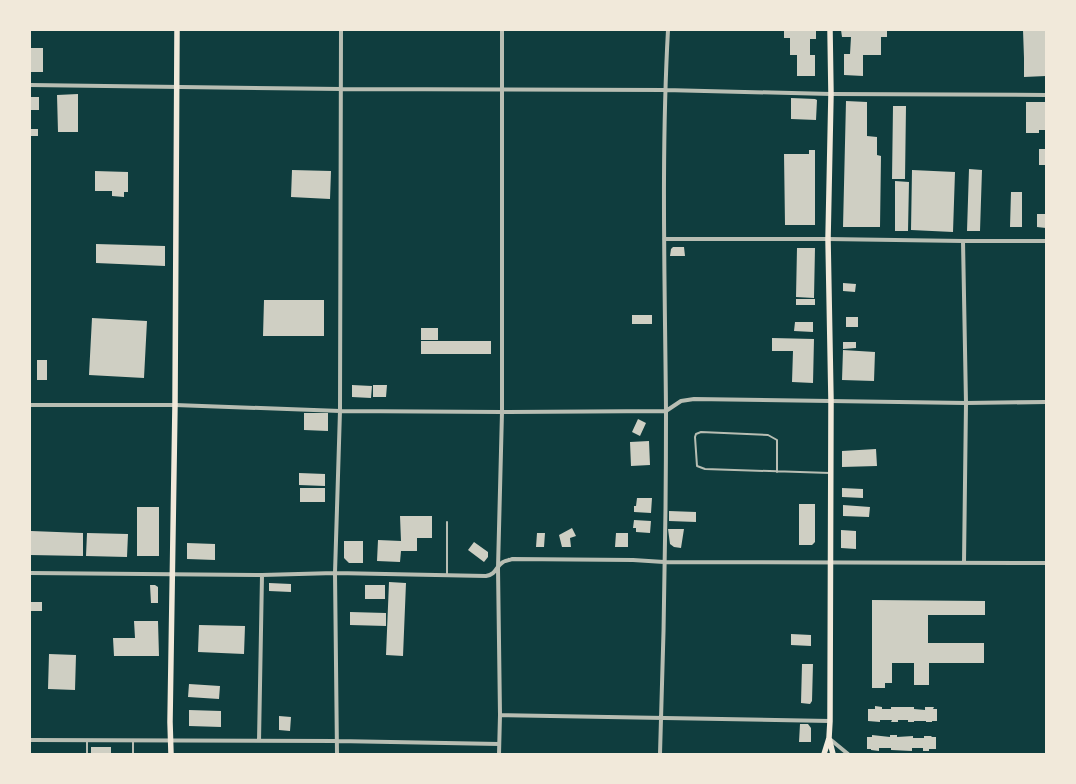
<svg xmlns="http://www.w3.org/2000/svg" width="1076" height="784" font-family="Jost,sans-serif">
	<rect width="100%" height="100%" fill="#0f3d3e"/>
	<path fill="#cfcfc3" d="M784 30H816V39H810V55H815V76H797V55H790V38H784Z
		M841 30H887V37H881V55H863V76L844 75V54H850L851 37H842Z
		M1023 30H1046V76L1024 77V58Z
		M30 48H43V72H30Z
		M78 94V132H58L57 95Z
		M30 97H39V110H30Z
		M791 98 815 99 817 100 816 120 791 119Z
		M846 101 867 102V136L877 137V155L881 156 880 227H843Z
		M1026 102H1046V130H1039V133H1026Z
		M893 106H906L905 179H892Z
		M30 129H38V136H30Z
		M1039 149H1046V165H1039Z
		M809 150H815V225H785L784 154H809Z
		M969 169 982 170 980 231H967Z
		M292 170 331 171 330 199 291 197Z
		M912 170 955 172 953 232 911 230Z
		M95 171 128 172V192H124V197L112 196V191H95Z
		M895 181 909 182 908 231H895Z
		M1011 192H1022V227H1010Z
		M1037 214H1046V228L1037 227Z
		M96 244 165 246V266L96 263Z
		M673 247H684L685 256H670L671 249Z
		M797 248H815L814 298 796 297Z
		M843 283 856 284 855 292 843 291Z
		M796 299H815V305H796Z
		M264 300H324V336H263Z
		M632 315H652V324H632Z
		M846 317H858V327H846Z
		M92 318 147 321 144 378 89 375Z
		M795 322H813V332L794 331Z
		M421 328H438V340H421Z
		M772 338 814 339 813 383 792 382 793 351H772Z
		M421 341H491V354H421Z
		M843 342H856V348L843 349Z
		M843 350 875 352 874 381 842 380Z
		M37 360H47V380H37Z
		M352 385 372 386 371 398 352 397Z
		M373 385H387L386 397H373Z
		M304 413H328V431L304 430Z
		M638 419 646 423 640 436 632 432Z
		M649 441 650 465 631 466 630 442Z
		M876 449 877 466 842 467V451Z
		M299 473 325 474V486L299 485Z
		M300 488H325V502H300Z
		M842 488 863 489V498L842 497Z
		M637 498H652L651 513 634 512V506H636Z
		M799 504H815V542L812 545H799Z
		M843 505 870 507 869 517 843 516Z
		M137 507H159V556H137Z
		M669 511 696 512V522L669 521Z
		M400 516H432V538H417V551H401L400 562 377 561 378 540 401 541Z
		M634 520 651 521 650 533 636 532V528H633Z
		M572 528 576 536 570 538 571 547H562L559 535Z
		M668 529H684L681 548 674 547 670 544Z
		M841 530 856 531V549L841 548Z
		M31 531 83 533V556L30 555Z
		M87 533 128 534 127 557 86 556Z
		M537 533H545L544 547H536Z
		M616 533H628V547H615Z
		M344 541H363V563H349L344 558Z
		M474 542 488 552V557L484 562 468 550Z
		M187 543 215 544V560L187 559Z
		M389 582 406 583 403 656 386 655Z
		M269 583 291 584V592L269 591Z
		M150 585H155L158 587V603H151Z
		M365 585H385V599H365Z
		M872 600 985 601V615H928V643H984V663H929V685H914V663H892V683H885V688H872Z
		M30 602H42V611H30Z
		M350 612 386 613V626L350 625Z
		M134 621H158L159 656H114L113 638H135Z
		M199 625 245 626 244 654 198 652Z
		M791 634 811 635V646L791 645Z
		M49 654 76 655 75 690 48 689Z
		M802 664H813L812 701 810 704 801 703Z
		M189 684 220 686 219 699 188 697Z
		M875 706 882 707V709H891V707H914V709L925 710V707H934L933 709H937V721H932V722H926V721H914V722H908V720H898V722H891L892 720H880V722L868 721V709H875Z
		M189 710 221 711V727L189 726Z
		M279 716 291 717 290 731 279 730Z
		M800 724H808L811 728V742H799Z
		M872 735 890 737V735H897V737L913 736V738H924V736H932L931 737H936V749H929V751H923V748H912V751L891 750V748H879V751L871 750V749H867V737H872Z
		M91 747H111V754H91Z"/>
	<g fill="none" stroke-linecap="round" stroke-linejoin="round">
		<path stroke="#b8beb3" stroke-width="2" d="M777 472V440L768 435 701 432 696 434 695 437 697 466 705 469 830 473
			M447 576V522
			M87 741V754
			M133 741V754"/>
		<path stroke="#b8beb3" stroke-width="4" d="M30 85 341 89 665 90 831 94 1046 95
			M664 239H828L963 241H1046
			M963 241 966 403 964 563
			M30 405H175L340 411 502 412 666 411 681 401 694 399 966 403 1046 402
			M30 573 262 575 335 573 486 576C497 574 495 567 503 562 504 561 510 560 512 559L633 560 664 562 1046 563
			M500 715 830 721
			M30 740 337 741 499 744
			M831 740 848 754
			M259 741 262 575
			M337 754 335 573 340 411 341 30
			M499 754 500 715 498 568 502 412V30
			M660 754C664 640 666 525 666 411 665 284 661 157 668 30"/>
		<path stroke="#f1e9da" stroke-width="5.5" d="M829 738 833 754
			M171 754 170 722 175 405 177 30
			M824 754 829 738 830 721 831 400 828 239 831 94 830 30"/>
	</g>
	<rect width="1076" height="784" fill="none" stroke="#f1e9da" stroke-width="62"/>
</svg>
